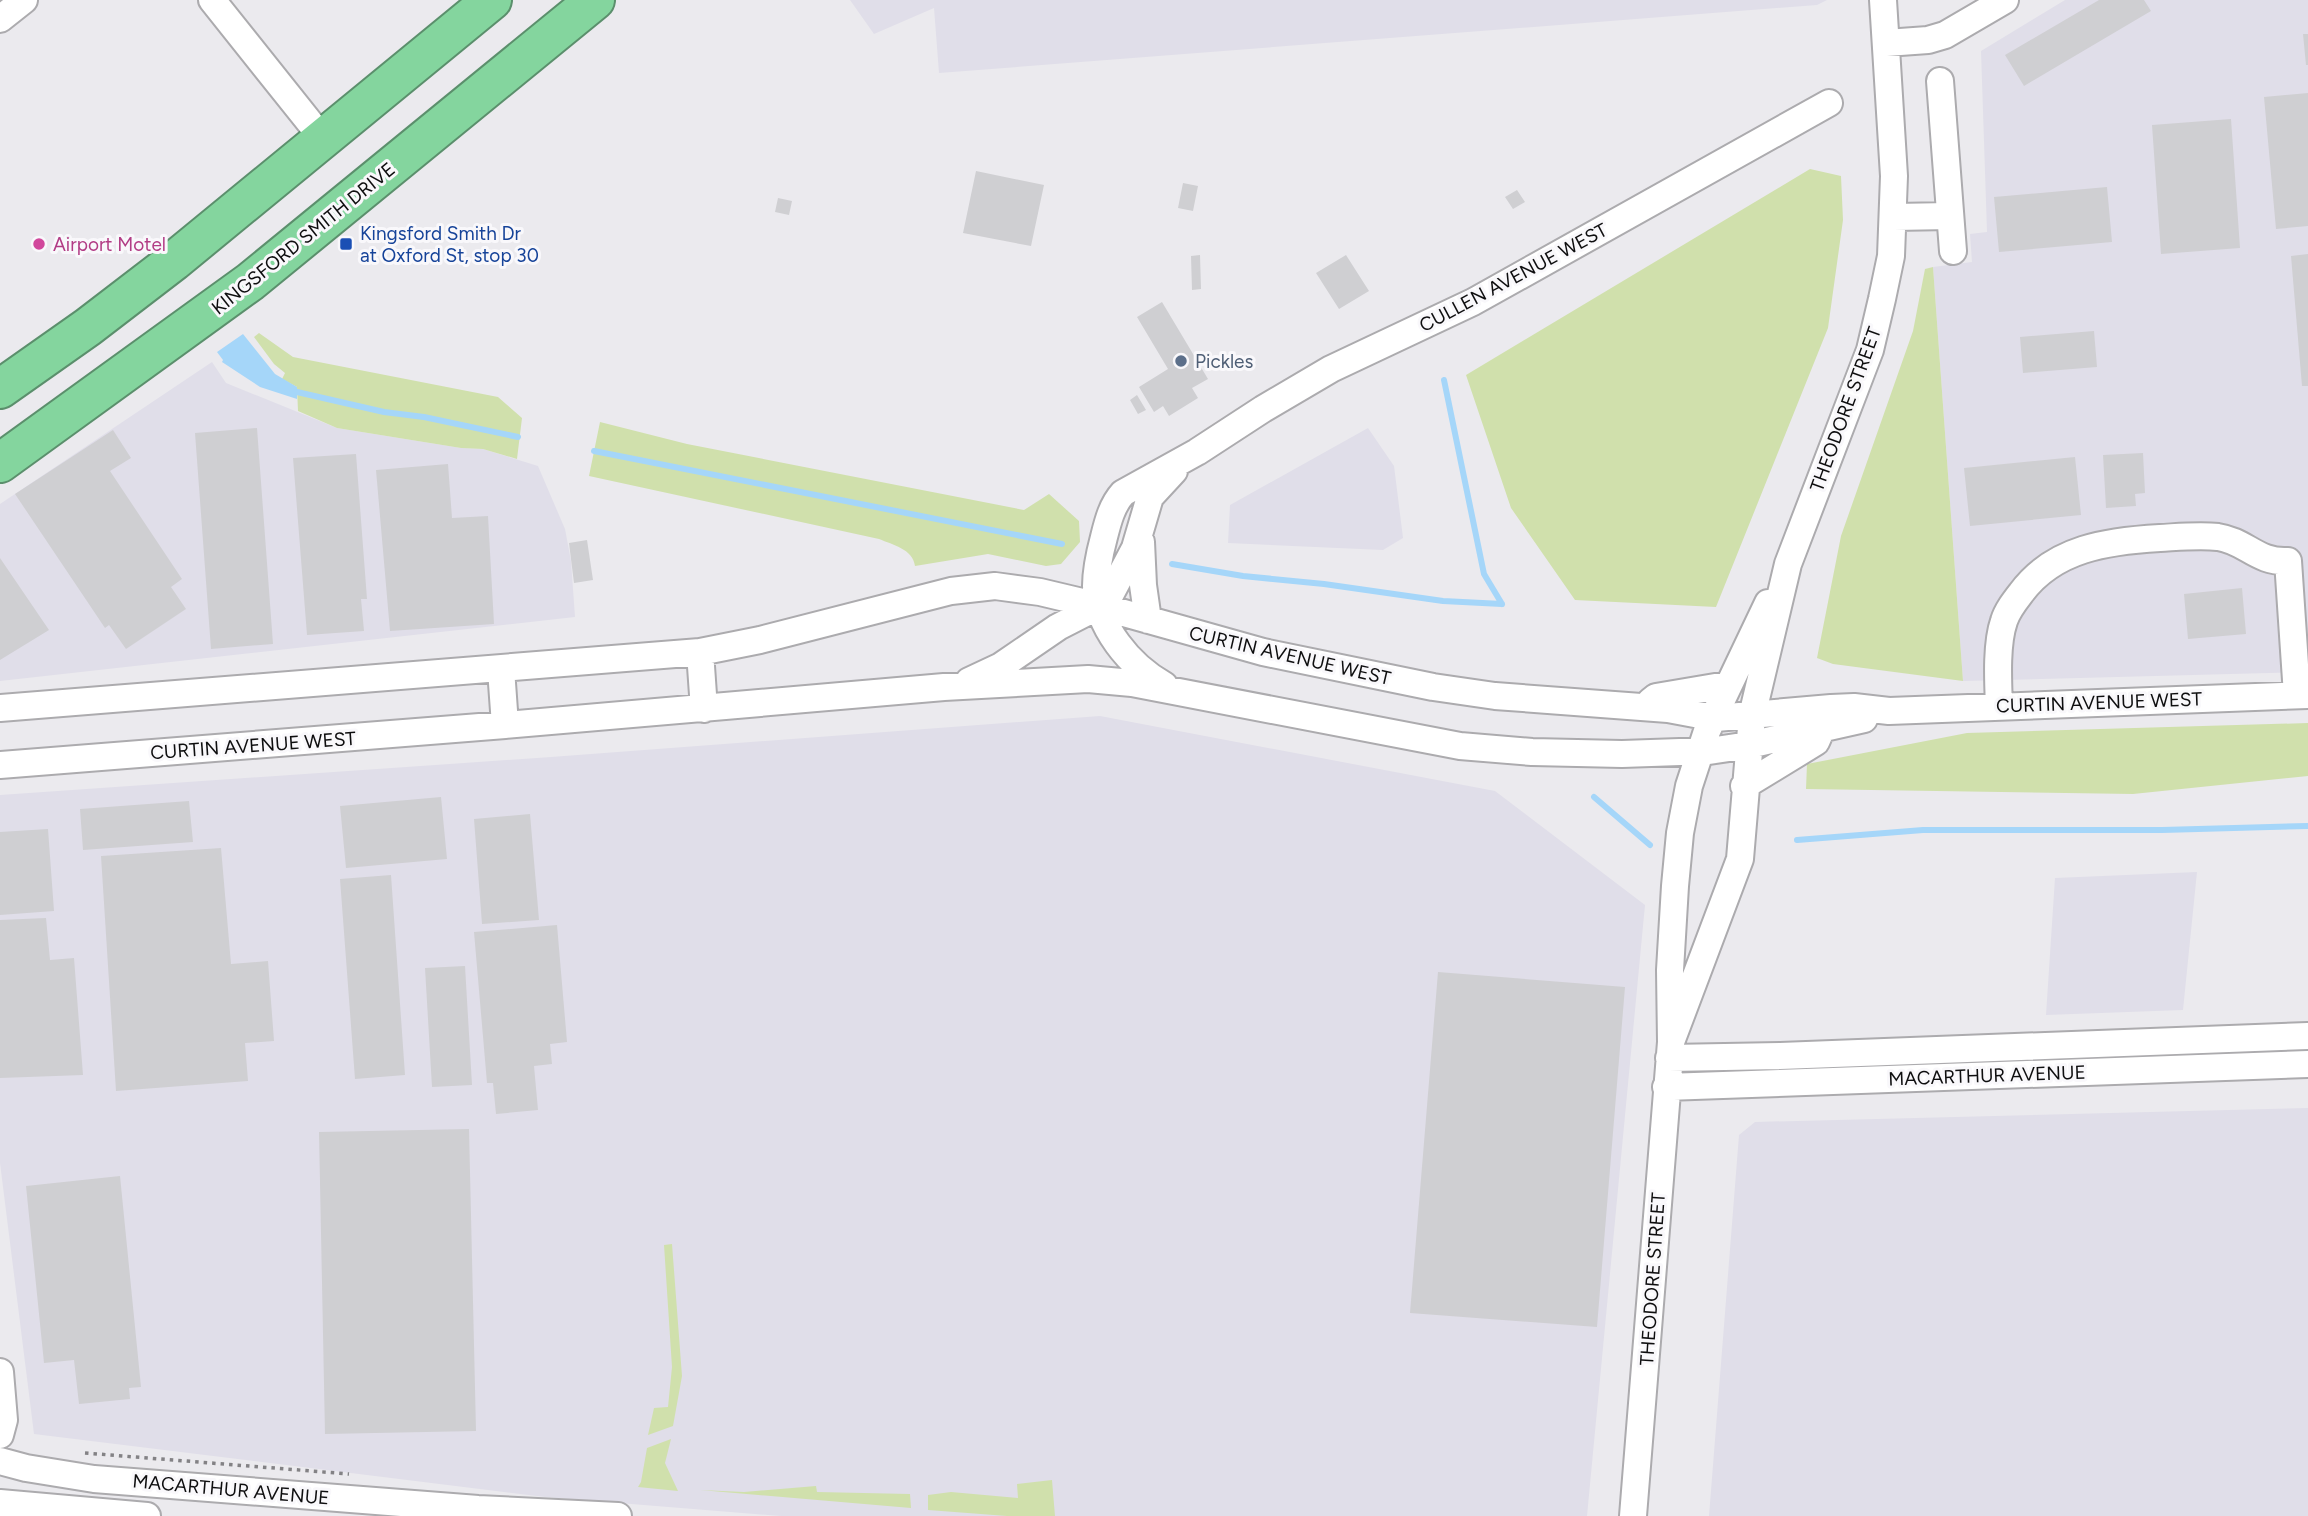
<svg xmlns="http://www.w3.org/2000/svg" width="2308" height="1516" font-family="Figtree,sans-serif">
	<rect width="100%" height="100%" fill="#ebeaee"/>
	<path fill="#e0dee9" d="M850 0H1827L1817 5 939 73 934 8 874 34Z
		M2065 0H2308V672L1963 681 1933 267 1972 262 1970 234 1987 232 1981 51Z
		M212 362 226 383 337 428 461 448 483 449 538 466 565 529 571 561 575 617 0 681V504Z
		M1368 428 1394 466 1403 538 1383 550 1228 543 1230 505Z
		M1100 716 1495 791 1645 905 1587 1516H781L545 1497 34 1434 0 1163V795L551 757Z
		M2197 872 2183 1010 2046 1015 2055 878Z
		M2308 1108V1516H1709L1739 1135 1755 1122Z"/>
	<path fill="#d0e0ac" d="M1810 169 1841 176 1843 220 1828 328 1716 607 1575 600 1511 508 1466 375Z
		M1933 267 1963 681 1833 664 1817 658 1841 536 1913 331 1925 269Z
		M259 333 293 357 498 397 522 418 517 459 483 449 461 448 337 428 298 411 297 387 282 379 285 373 274 364 254 337Z
		M600 422 687 444 1024 510 1049 494 1079 521 1080 542 1061 564 1046 566 988 554 915 566C913 549 893 545 879 539L589 476Z
		M2308 723V776L2133 794 1806 789 1807 764 1967 733Z
		M672 1244 682 1376 673 1426 648 1435 654 1408 668 1407 672 1367 664 1245Z
		M671 1439 665 1463 678 1491 638 1487 641 1482 647 1448Z
		M1052 1480 1055 1516H1007L928 1510V1495L951 1492 1018 1498 1017 1484Z
		M816 1486 817 1492 910 1494 911 1508 700 1490 744 1492Z"/>
	<path fill="#a5d6f9" d="M243 334 275 374 297 387V399L260 387 222 362 223 360 217 352Z"/>
	<g fill="none" stroke-linecap="round" stroke-linejoin="round">
		<path stroke="#a5d6f9" stroke-width="6" d="M1444 380 1484 574 1502 604
			M297 392 384 412 424 417 518 437
			M594 451 1062 544
			M1172 564 1243 576 1324 584 1443 601 1502 604
			M1594 797 1650 845
			M1797 840 1923 830H2162L2308 826"/>
	</g>
	<path fill="#cfcfd2" d="M2099 0H2144L2151 11 2024 86 2005 55Z
		M2303 34H2308V65H2306Z
		M2308 93V226L2276 229 2264 97Z
		M2231 119 2240 248 2161 254 2152 125Z
		M976 171 1044 185 1031 246 963 233Z
		M1183 183 1198 186 1193 211 1178 208Z
		M2107 187 2112 242 1999 252 1994 197Z
		M1517 190 1525 202 1513 209 1505 197Z
		M778 198 792 201 789 215 775 212Z
		M2308 254V386H2302L2291 256Z
		M1200 255 1201 289 1192 290 1191 256Z
		M1346 255 1369 291 1339 309 1316 273Z
		M1162 302 1208 379 1192 388 1198 398 1169 416 1163 406 1154 412 1139 387 1168 369 1137 317Z
		M2094 331 2097 367 2023 373 2020 337Z
		M1137 395 1146 410 1138 414 1130 400Z
		M257 428 273 644 211 649 195 433Z
		M113 430 131 458 110 471 182 579 171 587 186 609 126 649 109 625 105 628 15 494Z
		M2143 453 2145 493 2135 494 2136 506 2106 508 2103 455Z
		M356 454 367 599H361L364 631 307 635 293 458Z
		M2075 457 2081 515 1970 526 1964 468Z
		M448 464 452 518 488 516 494 624 390 631 376 470Z
		M587 540 593 580 574 583 569 543Z
		M0 558 49 630 0 660Z
		M2242 588 2246 634 2188 639 2184 594Z
		M441 797 447 859 346 868 340 806Z
		M189 801 193 842 83 850 80 809Z
		M530 814 539 920 482 924 474 819Z
		M48 829 54 911 0 915V832Z
		M221 848 231 964 268 961 274 1041 245 1043 248 1081 116 1091 101 856Z
		M391 875 405 1075 355 1079 340 879Z
		M46 918 50 960 74 958 83 1075 0 1078V920Z
		M557 925 567 1042 550 1044 552 1064 534 1066 538 1110 496 1114 493 1083H487L474 932Z
		M465 966 472 1085 432 1087 425 968Z
		M1438 972 1625 987 1597 1327 1410 1313Z
		M469 1129 476 1431 325 1434 319 1132Z
		M120 1176 141 1387 129 1388 130 1399 79 1404 74 1360 44 1363 26 1186Z"/>
	<g fill="none" stroke-linecap="round" stroke-linejoin="round">
		<defs>
			<path id="minor" d="M212 0 323 139
				M0 19 24 0
				M1886 43 1928 40 1945 35 2005 0
				M1940 81 1953 251
				M1894 217 1950 216
				M1141 542 1143 585 1148 620
				M700 652 704 709
				M501 669 505 725
				M969 681 1001 666 1058 627 1099 606 1109 597 1135 548 1150 497 1174 471
				M1164 685C1130 666 1097 627 1096 586 1096 570 1100 552 1104 537 1108 521 1112 505 1123 493L1197 452 1263 409 1331 369 1473 302 1829 103
				M1651 701 1656 697 1727 685
				M1999 706C1998 681 1996 644 2004 621 2007 611 2014 602 2021 593 2054 548 2108 541 2160 538 2179 537 2199 535 2218 537 2246 541 2257 563 2288 561L2297 695
				M0 708 700 652 760 640 951 591 995 586 1040 592 1099 606 1263 652 1433 687 1495 696 1668 709 1716 718 1831 708 1854 707 1889 711 2308 695
				M0 765 505 725 944 687 1088 679 1132 683 1460 746 1532 752 1622 754 1709 751 1749 745 1864 719
				M1744 786 1816 742 1820 733
				M1671 1042 1740 859 1752 716 1788 564 1870 350 1882 299 1891 256 1894 176 1883 0
				M1669 1058 1780 1056 2308 1036
				M1666 1087 2308 1064
				M0 1372 4 1420 0 1435
				M0 1461 26 1468 94 1479 478 1509 618 1516
				M0 1503 147 1516
				M1633 1516 1671 1042 1670 970 1675 886 1680 833 1689 786 1707 731 1768 603"/>
			<path id="highway" d="M0 389 88 327 174 261 492 0
				M0 463 250 282 595 0"/>
		</defs>
		<use href="#minor" stroke="#acabae" stroke-width="30"/>
		<use href="#highway" stroke="#5b8f6c" stroke-width="42"/>
		<path stroke="#838285" stroke-width="3.5" stroke-dasharray="3.5 5" stroke-linecap="butt" d="M85 1453 349 1474"/>
		<use href="#minor" stroke="#fff" stroke-width="26"/>
		<use href="#highway" stroke="#84d59e" stroke-width="38"/>
	</g>
	<circle fill="#d1479c" stroke="#f9f8fb" stroke-width="2.5" cx="39" cy="244" r="7"/>
	<rect fill="#1a4fb4" stroke="#f9f8fb" stroke-width="2.5" x="339" y="237" width="14" height="14" rx="3.5"/>
	<circle fill="#5c6f8a" stroke="#f9f8fb" stroke-width="2.5" cx="1181" cy="361" r="7"/>
	<g text-anchor="middle" stroke-width="6" stroke-linejoin="round" paint-order="stroke">
		<g font-size="19" fill="#164399" stroke="#f9f8fb" text-anchor="start">
			<text x="360" y="240">Kingsford Smith Dr<tspan x="360" dy="22">at Oxford St, stop 30</tspan></text>
		</g>
		<g font-size="19" fill="#0e0e0f" stroke="#f9f8fb">
			<text transform="translate(303 238) rotate(-39)" y="7">KINGSFORD SMITH DRIVE</text>
			<text transform="translate(1513 277) rotate(-28)" y="7">CULLEN AVENUE WEST</text>
			<text transform="translate(1845 409) rotate(-70)" y="7">THEODORE STREET</text>
			<text transform="translate(1290 655) rotate(13)" y="7">CURTIN AVENUE WEST</text>
			<text transform="translate(2099 702) rotate(-2)" y="7">CURTIN AVENUE WEST</text>
			<text transform="translate(253 745) rotate(-4)" y="7">CURTIN AVENUE WEST</text>
			<text transform="translate(1987 1075) rotate(-2)" y="7">MACARTHUR AVENUE</text>
			<text transform="translate(1652 1279) rotate(-86)" y="7">THEODORE STREET</text>
			<text transform="translate(231 1489) rotate(5)" y="7">MACARTHUR AVENUE</text>
		</g>
		<g font-size="19" fill="#b23c85" stroke="#f9f8fb" text-anchor="start">
			<text x="53" y="251">Airport Motel</text>
		</g>
		<g font-size="19" fill="#4e5e75" stroke="#f9f8fb" text-anchor="start">
			<text x="1195" y="368">Pickles</text>
		</g>
	</g>
</svg>
